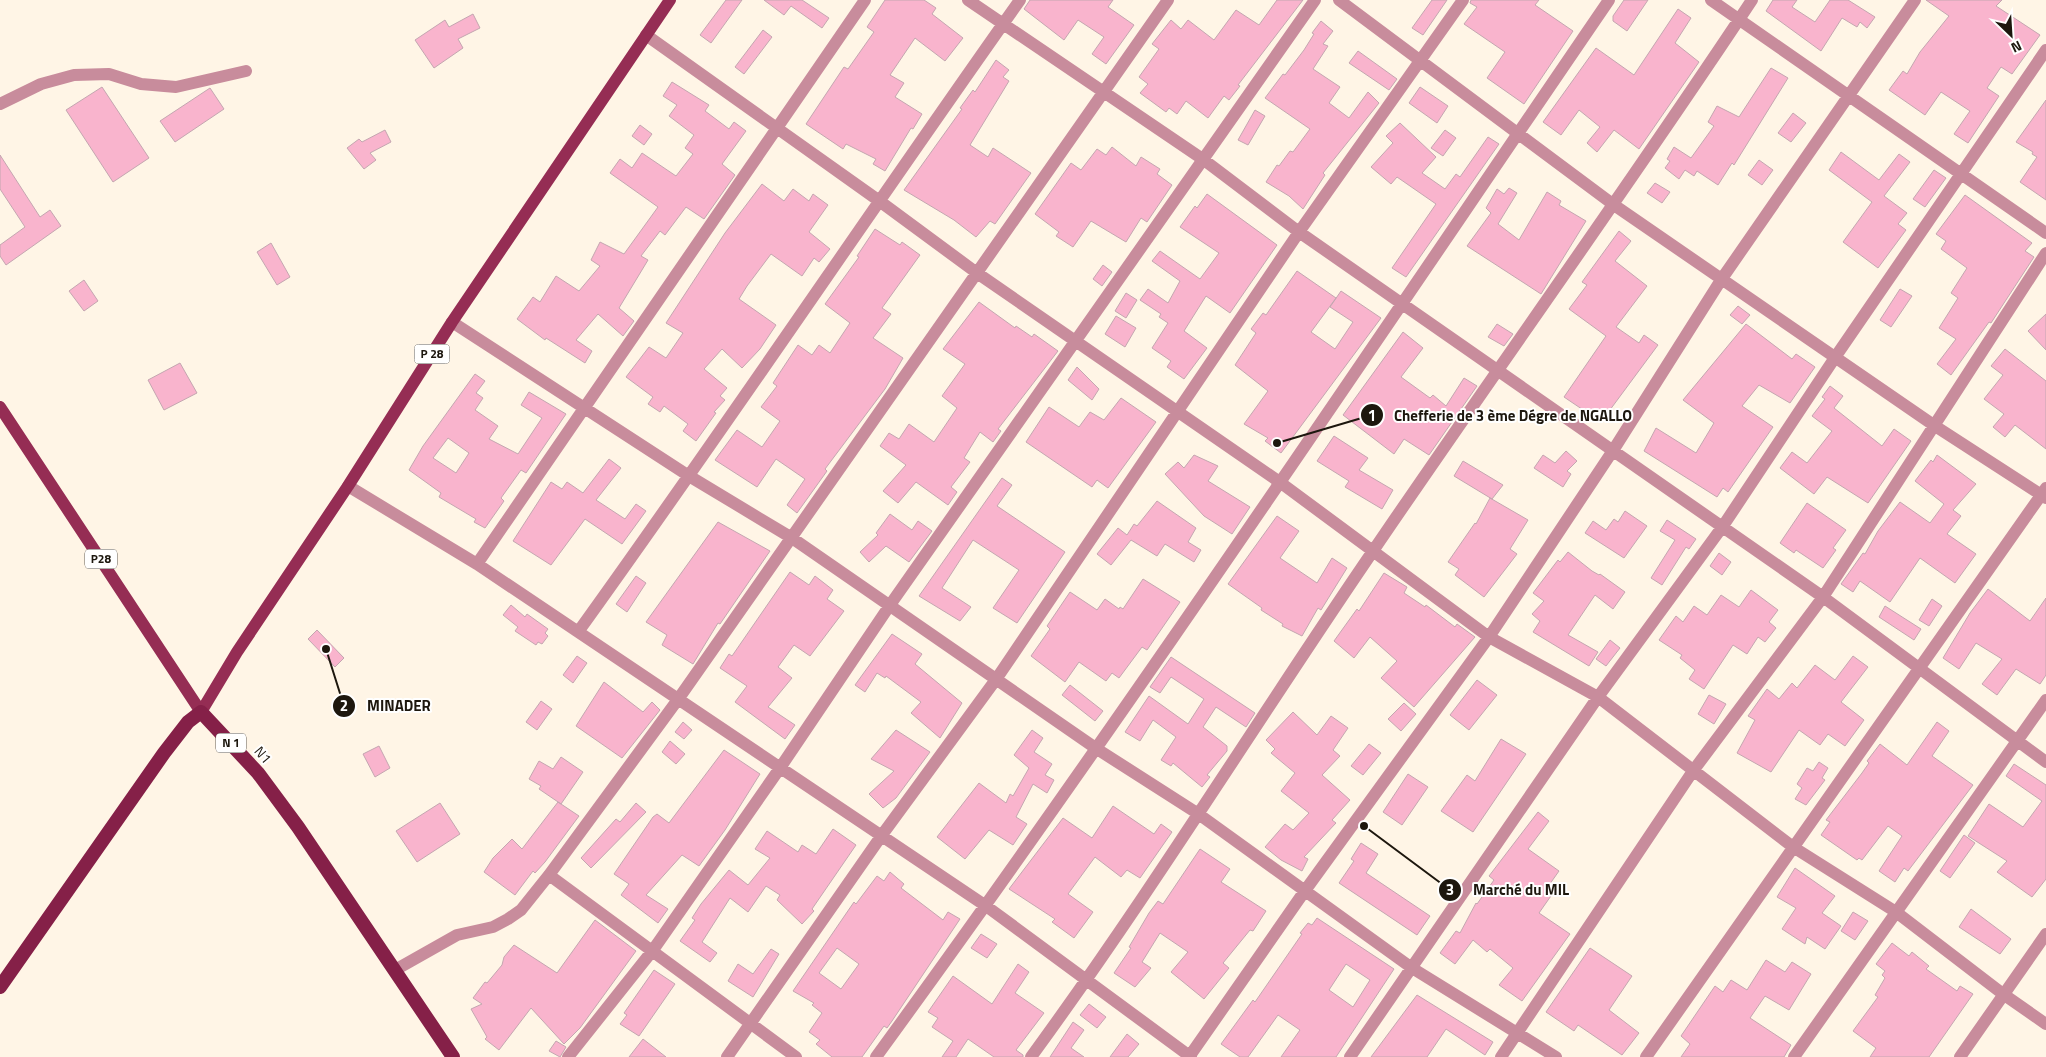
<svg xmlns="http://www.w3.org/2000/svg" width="2046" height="1057" font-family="'Titillium Web',sans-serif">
	<rect width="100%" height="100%" fill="#fff5e6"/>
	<path fill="#f9b4cd" stroke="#c4a6b0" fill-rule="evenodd" d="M726 0H742L711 43 700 35Z
		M764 0H802L829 18 822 28 791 6 784 15Z
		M885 0H924L936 8 932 14 963 38 945 61 915 38 890 75 904 83 895 97 922 114 913 129 911 128 885 171 873 164 876 159 846 144 843 149 806 124 844 67 848 69 874 32 867 27Z
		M1030 0H1113L1108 7 1134 25 1106 64 1092 54 1104 37 1078 20 1064 40 1024 9Z
		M1277 0H1303L1238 85 1240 86 1229 100 1224 96 1208 118 1186 101 1177 114 1169 108 1166 112 1140 93 1148 84 1139 77 1159 49 1152 44 1171 20 1181 29 1188 20 1214 40 1236 10 1259 25Z
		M1432 0H1447L1423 35 1412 28Z
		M1471 0H1539L1535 5 1573 31 1524 104 1487 78 1505 52 1464 24 1477 7 1470 3Z
		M1624 0H1648L1627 31 1613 21V16Z
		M1773 0H1797L1792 7 1815 22 1830 0H1848L1875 17 1867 28 1860 22 1857 27 1842 18 1821 51 1766 11Z
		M1926 0H2002L1996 6 2040 35 2012 74 2001 67 1987 88 1999 96 1968 143 1954 134 1970 111 1941 92 1925 115 1889 90 1903 71 1907 74 1920 52 1949 16Z
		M1678 9 1691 18 1675 43 1699 62 1639 149 1614 130 1597 152 1587 143 1600 127 1579 110 1561 135 1543 122 1596 48 1634 75Z
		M473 14 480 28 458 39 463 48 434 68 415 40 445 20 449 27Z
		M1321 21 1333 31 1323 44 1328 46 1313 69 1340 87 1329 103 1349 118 1368 92 1379 103 1323 173 1325 175 1303 209 1289 196 1266 182 1277 165 1279 166 1290 151 1293 152 1310 129 1265 98 1283 74 1285 75 1304 50 1314 34 1312 33Z
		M763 30 772 37 744 74 735 67Z
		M1358 51 1397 79 1389 90 1349 63Z
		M996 60 1009 70 1003 77 1009 81 970 145 988 157 993 148 1031 173 995 224 990 221 976 237 954 220 904 190 962 109 960 108 973 90 975 92Z
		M1771 68 1788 78 1734 165 1732 163 1718 185 1697 171 1694 176 1685 170 1679 179 1665 168 1670 161 1667 159 1674 147 1691 158 1714 126 1708 122 1717 106 1739 117Z
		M672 82 709 105 705 111 729 129 734 122 746 131 722 164 735 175 704 219 686 207 665 235 660 231 641 256 648 260 619 308 634 321 623 336 598 314 576 340 592 351 585 363 546 338 545 340 517 319 533 297 540 302 556 276 579 291 600 266 591 260 600 242 624 254 658 207 610 173 620 159 632 168 642 153 676 176 693 154 685 148 694 135 669 116 677 105 663 96Z
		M102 87 149 158 113 182 66 110Z
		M1420 87 1448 106 1437 123 1409 103Z
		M210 88 224 109 175 142 160 121Z
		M2046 100V200L2020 182 2037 157 2032 154 2033 152 2016 142Z
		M1255 110 1265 116 1248 145 1238 140Z
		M1793 113 1806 123 1791 142 1778 133Z
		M1400 123 1436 157 1422 173 1445 189 1456 174 1460 177 1488 137 1499 144 1406 277 1392 268 1436 204 1397 177 1391 184 1371 167 1393 143 1386 136Z
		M640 125 652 134 644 145 632 136Z
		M385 130 391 142 370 153 376 160 364 169 347 148 359 139 362 142Z
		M1445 130 1456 138 1443 156 1431 148Z
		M1112 147 1136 166 1141 157 1160 169 1157 174 1172 185 1147 222 1141 218 1126 242 1091 221 1073 247 1056 236 1059 232 1035 214 1071 163 1081 170 1097 149 1106 155Z
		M1841 152 1879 180 1899 154 1910 162 1884 196 1907 213 1898 224 1906 230 1878 268 1843 242 1872 202 1829 170Z
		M0 155 40 217 50 210 61 226 6 265 0 256V245L25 227 0 189Z
		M1759 160 1773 170 1762 185 1748 175Z
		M1934 170 1946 178 1925 207 1913 199Z
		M1655 183 1670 192 1662 203 1647 193Z
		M762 184 784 201 793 189 809 201 813 194 828 205 809 232 830 249 819 262 814 258 802 276 771 254 747 286 739 299 776 325 760 349 742 368 722 349 704 369 727 388 720 396 725 400 714 412 716 413 696 441 683 431 688 424 664 406 660 412 648 404 653 397 626 377 649 347 666 358 683 333 666 323 725 233Z
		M1509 188 1517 193 1498 224 1519 240 1547 192 1561 201 1559 205 1586 221 1541 294 1467 246 1491 213 1486 208 1497 189 1504 194Z
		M1207 194 1277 245 1230 313 1206 296 1184 331 1207 348 1184 379 1167 367 1171 361 1152 348 1168 323 1159 317 1161 314 1140 300 1148 289 1168 303 1180 281 1152 261 1160 251 1200 279 1219 253 1180 227 1195 206 1197 208Z
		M1965 195 2032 243 2025 251 2034 257 1991 323 1989 322 1951 375 1937 364 1956 339 1939 328 1958 298 1951 293 1967 268 1941 249 1946 241 1936 234Z
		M875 229 900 245 902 242 920 255 882 308 891 314 873 338 903 358 885 389 825 469 827 471 797 513 787 505 805 479 776 459 757 487 715 460 737 430 762 447 780 421 761 407 777 386 773 383 798 345 812 355 819 345 830 353 850 323 825 304 859 257 857 256Z
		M1619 231 1631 241 1615 261 1647 286 1616 327 1639 343 1644 335 1658 345 1601 422 1564 397 1606 336 1569 309 1587 285 1582 282Z
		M271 243 290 277 277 285 257 252Z
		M1103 265 1112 272 1102 286 1093 279Z
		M1297 271 1336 298 1311 332 1335 349 1353 322 1330 307 1341 291 1381 318 1281 453 1265 441 1268 438 1244 424 1268 391 1235 365 1256 333 1251 329 1263 313 1266 315Z
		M84 280 98 301 84 311 69 291Z
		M1900 289 1912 296 1891 327 1880 320Z
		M1126 293 1137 300 1126 318 1115 311Z
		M979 302 1015 328 1016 326 1032 337 1034 334 1058 351 998 429 1001 431 993 442 980 432 964 458 970 462 951 487 957 492 948 505 916 482 898 503 883 491 906 465 880 446 889 433 899 439 909 424 934 442 957 408 942 396 965 364 943 349Z
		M1738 306 1750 315 1742 324 1730 315Z
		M2046 314V350L2028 331Z
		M1116 316 1136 328 1125 347 1105 334Z
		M1497 324 1513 334 1504 346 1488 337Z
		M1746 324 1792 359 1796 354 1815 367 1790 403 1759 385 1742 406 1773 427 1728 492 1723 488 1717 497 1644 451 1656 428 1696 453 1714 423 1683 400Z
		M1403 332 1423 348 1401 377 1430 398 1433 395 1446 406 1464 378 1477 386 1429 455 1404 439 1394 454 1343 415Z
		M2005 349 2046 381V449L2015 425 2005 437 1993 427 2004 414 1984 399 2003 375 1991 366Z
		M180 363 197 393 164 410 148 380Z
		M1077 367 1099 389 1092 400 1068 380Z
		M475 374 485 381 476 393 483 398 475 410 498 426 489 439 518 454 542 418 521 405 529 392 566 414 526 473 521 470 501 498 504 501 485 528 474 522 476 519 439 497 441 493 409 470 423 446ZM448 438 469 453 456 473 433 458Z
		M1830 386 1843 396 1834 408 1882 446 1894 429 1911 441 1868 503 1827 477 1814 494 1780 468 1792 452 1807 463 1832 431 1812 416 1825 399 1822 397Z
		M1121 398 1156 422 1108 488 1097 480 1092 487 1026 442 1049 407 1079 427 1090 412 1104 420Z
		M1334 436 1368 458 1359 470 1393 490 1382 509 1345 487 1349 481 1317 461Z
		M1566 451 1577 461 1567 471 1571 474 1563 487 1534 468 1543 455 1555 463Z
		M1194 455 1218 466 1208 481 1250 507 1232 534 1204 516 1165 474 1178 462 1184 468Z
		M1937 455 1976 484 1953 510 1961 516 1947 534 1976 554 1955 583 1920 558 1890 602 1860 581 1853 592 1841 584 1863 553 1865 554 1878 531 1900 502 1930 523 1944 504 1915 481 1931 460 1933 462Z
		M609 459 621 468 596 500 625 519 636 504 646 511 622 544 585 519 551 565 513 541 551 482 562 489 567 482 583 493Z
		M1463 461 1503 485 1492 499 1454 476Z
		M1002 478 1012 485 997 506 1065 552 1017 623 993 608 1019 570 973 540 942 588 971 607 960 621 919 596Z
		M1490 498 1528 520 1510 549 1517 554 1484 597 1455 575 1459 569 1448 562 1475 523 1476 524Z
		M1157 501 1196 528 1188 542 1201 550 1194 562 1165 544 1157 556 1131 540 1111 565 1097 554 1118 528 1127 535 1134 524 1137 526Z
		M1807 503 1846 530 1833 548 1836 550 1823 568 1796 550 1794 553 1780 543Z
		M1625 511 1647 526 1624 558 1585 533 1593 521 1606 530 1614 519 1618 522Z
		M890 514 912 530 918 521 932 531 909 562 886 546 869 562 860 552 878 535 876 533Z
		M1277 516 1299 531 1280 558 1317 583 1332 558 1347 568 1321 610 1318 608 1302 636 1282 626 1283 624 1261 610 1262 608 1228 584Z
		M1667 520 1696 539 1689 549 1686 547 1662 585 1651 578 1675 540 1660 531Z
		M718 522 770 551 720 624 718 623 693 664 662 645 667 635 646 622Z
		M1568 552 1592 571 1599 575 1600 574 1625 592 1613 609 1595 595 1568 635 1598 652 1589 666 1533 632 1540 621 1532 614 1544 601 1533 593 1558 560 1560 562Z
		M1719 553 1731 562 1722 575 1710 566Z
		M790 572 809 585 815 576 833 590 827 599 844 611 810 656 794 645 778 667 792 678 768 707 795 725 785 739 735 702 747 686 720 668 729 654 732 656Z
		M1384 573 1407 587 1404 593 1425 607 1426 605 1455 627 1457 624 1475 637 1414 707 1381 678 1397 661 1370 637 1354 658 1334 641 1357 609 1359 611Z
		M636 576 646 583 627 612 616 604Z
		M1143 579 1180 602 1147 650 1142 647 1119 678 1112 673 1106 681 1079 662 1065 682 1031 656 1050 629 1047 626 1070 592 1097 610 1105 599 1119 609 1120 607 1123 609Z
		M1988 589 2030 621 2046 598V675L2040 684 2016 669 1997 695 1982 684 2002 659 1976 643 1959 669 1943 658 1970 613Z
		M1751 590 1778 610 1769 622 1776 628 1765 642 1758 637 1747 654 1733 645 1704 689 1689 679 1695 670 1680 658 1682 655 1659 640 1676 616 1683 622 1694 606 1707 615 1721 595 1739 607Z
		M1932 599 1942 606 1929 626 1919 620Z
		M511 605 525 617 527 614 548 629 545 633 548 636 542 644 538 642 536 645 515 631 518 627 503 615Z
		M1885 606 1921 629 1914 640 1879 617Z
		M317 630 344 658 335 667 308 639Z
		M892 634 922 654 915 664 962 703 940 738 911 713 921 702 886 676 885 678 877 673 865 692 855 685Z
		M1610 640 1620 648 1606 666 1596 659Z
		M577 656 587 663 573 683 563 675Z
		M1853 656 1868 667 1841 702 1864 720 1845 746 1828 734 1820 745 1799 730 1771 772 1737 753 1755 720 1748 716 1767 689 1779 699 1792 683 1797 688 1815 665 1835 680Z
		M1171 657 1255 713 1246 727 1216 707 1203 727 1227 746V751L1207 775 1210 777 1202 787 1173 763 1171 766 1161 760 1176 737 1153 720 1140 741 1125 732 1149 696 1188 724 1204 699 1171 677 1160 693 1150 687Z
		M1477 680 1497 695 1469 730 1450 715Z
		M604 682 643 712 652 702 660 710 622 758 576 726Z
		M1070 685 1103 711 1095 721 1062 695Z
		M1709 695 1726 704 1714 724 1698 714Z
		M541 701 552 709 537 730 526 722Z
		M1404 703 1416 714 1401 731 1388 719Z
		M1293 712 1317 735 1331 716 1348 728 1333 750 1340 756 1322 775 1350 800 1332 820 1336 823 1304 857 1308 859 1302 871 1281 860 1265 847 1285 824 1293 830 1309 813 1281 791 1295 773 1271 753 1275 749 1266 740Z
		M683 722 692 730 684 739 675 732Z
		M1937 722 1949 731 1932 756 1973 785 1908 871 1904 868 1895 882 1879 871 1902 836 1888 826 1862 860 1859 858 1857 860 1821 835 1830 822 1826 820 1862 773 1869 763 1867 761 1880 744 1907 765Z
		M896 730 930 752 896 798 883 808 869 794 894 771 871 759Z
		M1032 730 1043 738 1034 752 1052 764 1045 775 1054 780 1047 793 1033 784 1016 817 1027 824 1013 845 989 830 965 859 937 837 979 783 1006 803 1010 794 1013 796 1029 768 1014 755Z
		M1501 739 1526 754 1473 832 1441 811 1467 775 1475 781Z
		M670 741 685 754 676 764 662 752Z
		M1369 744 1381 753 1363 775 1351 766Z
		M379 746 390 768 375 777 363 754Z
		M724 750 760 774 725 830 699 866 682 855 646 895 668 909 658 923 621 895 629 884 614 874 653 817 657 814 669 823Z
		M561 757 583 772 561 804 539 789 541 786 529 779 539 761 553 769Z
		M1819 762 1828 768 1822 778 1825 780 1806 805 1795 799 1802 788 1797 784 1807 768 1813 771Z
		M2014 764 2046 785V879L2032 897 1997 872 2007 861 1968 836 1989 804 2023 827 2042 801 2006 776Z
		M1408 774 1428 787 1402 825 1383 812Z
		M558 802 579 816 545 862 535 873 533 871 515 895 484 872 493 858 512 839 522 849Z
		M440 803 460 834 417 862 396 831Z
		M636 803 646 812 591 868 581 858 616 819 620 822Z
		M1113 806 1154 834 1161 824 1172 832 1140 878 1127 870 1121 877 1095 857 1068 894 1093 912 1074 938 1052 922 1055 919 1009 889 1063 818 1092 838Z
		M1538 812 1549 821 1528 849 1559 871 1547 888 1553 893 1539 913 1570 934 1522 1001 1499 985 1513 968 1490 949 1487 952 1473 940 1455 964 1440 953 1456 931 1460 933 1476 903 1477 904 1494 880 1489 876Z
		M833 829 856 845 812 909 814 911 802 924 777 900 780 895 766 886 748 912 730 898 702 942 717 953 710 962 680 941 695 920 692 918 701 904 729 870 748 885 770 858 755 849 767 831 798 852 802 845 816 854Z
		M1964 835 1975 843 1950 878 1940 871Z
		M1361 843 1378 854 1366 873 1430 916 1417 935 1339 883 1354 861 1351 859Z
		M1200 849 1230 869 1221 882 1266 911 1253 931 1250 930 1223 963 1229 968 1204 999 1171 972 1188 952 1160 933 1142 962 1151 968 1135 987 1114 973 1131 948 1129 947 1149 913 1158 901 1163 904Z
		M1795 868 1835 896 1822 913 1841 926 1825 949 1807 937 1805 944 1782 929 1796 908 1777 897Z
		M890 872 904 884 901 888 943 920 948 912 960 919 892 1021 887 1028 884 1026 862 1057H832L816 1044 820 1040 809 1032 822 1013 812 1005 814 1003 793 991 854 902 856 904 877 876 884 881ZM837 948 859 964 841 989 819 973Z
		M1971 909 2011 939 2000 954 1959 927Z
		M1853 912 1868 921 1855 940 1841 931Z
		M1317 918 1394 969 1336 1057H1281L1300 1030 1278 1015 1248 1057H1240L1221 1044 1253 1000 1255 1002 1302 934 1300 933 1308 923 1312 925ZM1346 964 1370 980 1353 1007 1329 990Z
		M595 920 636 951 580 1028 564 1044 531 1008 499 1050 485 1039 487 1037 471 1009 482 1004 473 998 485 982 487 983 502 965 504 957 514 945 557 973Z
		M981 934 997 944 987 958 971 948Z
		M1892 943 1909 956 1912 952 1929 966 1926 969 1957 991 1960 986 1973 994 1929 1057H1870L1876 1048 1853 1031 1878 997 1875 995 1885 978 1882 975 1885 971 1876 964Z
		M1590 948 1632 976 1609 1010 1639 1033 1622 1055 1578 1025 1574 1031 1546 1012Z
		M771 949 779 954 753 997 728 981 738 964 753 974Z
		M1766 960 1785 972 1792 962 1811 974 1789 1010 1765 996 1750 1018 1791 1045 1784 1057H1681L1690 1044 1681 1036 1715 986 1723 992 1731 980 1747 990Z
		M1018 964 1029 972 1015 993 1044 1013 1016 1050 1023 1055V1057H994L968 1039 956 1057H942L953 1041 932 1027 938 1018 928 1012 953 976 992 1004Z
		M654 970 675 984 639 1036 620 1024 627 1015 624 1013Z
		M1417 995 1493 1042 1485 1055 1446 1029 1427 1057H1371Z
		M1089 1004 1106 1017 1097 1028 1080 1015Z
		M1073 1022 1084 1030 1071 1048 1084 1057H1050Z
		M1127 1034 1139 1044 1128 1057H1110Z
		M643 1039 666 1057H629Z
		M556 1041 566 1047 560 1057 549 1051Z"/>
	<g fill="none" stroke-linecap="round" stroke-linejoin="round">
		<path stroke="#c88c9c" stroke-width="12" d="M968 0 1204 160 1299 232 1823 597 2046 762
			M1339 0 1614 205 1935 426 2046 498
			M1711 0 2046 233
			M646 35 878 200 977 273 1281 483 1489 637 1598 697 1793 847 1896 912 2003 994 2046 1024
			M0 104 41 84 74 75 109 74 141 84 176 87 246 71
			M452 322 689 476 792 538 1097 749 1197 813 1412 968 1556 1057
			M348 486 477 564 986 906 1191 1057
			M477 564 865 0
			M578 632C728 424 871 210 1020 0
			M549 875 796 1057
			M395 970 457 935 493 927 508 919 521 910 549 875 679 698 1168 0
			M568 1057 653 950 780 768 890 605 1315 0
			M727 1057 882 835 997 678 1299 232 1463 0
			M876 1057C1129 710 1367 354 1609 0
			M1031 1057C1151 893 1258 719 1373 551 1498 367 1629 186 1752 0
			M1189 1057 1304 892 1489 637 1614 449 1721 280 1915 0
			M1350 1057 1598 697 1723 526 1836 356 2046 50
			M1501 1057 1693 771 1823 597 2046 253
			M1646 1057 2046 488
			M1794 1057 2046 700
			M1960 1057 2046 934"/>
		<path stroke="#952d54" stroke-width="12" d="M0 407 201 712 237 652 348 486 452 322 670 0"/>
		<path stroke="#852048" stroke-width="14" d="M0 987 164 753 188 722 201 712 258 773 298 827 453 1057"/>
	</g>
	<g text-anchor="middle" stroke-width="4" stroke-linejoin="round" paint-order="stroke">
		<g fill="#fff" stroke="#615d56" stroke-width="1">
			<rect x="414.5" y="344.5" width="35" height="19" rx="4"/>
			<rect x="85" y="549.5" width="32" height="19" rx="4"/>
			<rect x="216" y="733.5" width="30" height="19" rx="4"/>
		</g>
		<g font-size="12" font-weight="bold" fill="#1d170e">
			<text x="432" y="358">P 28</text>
			<text x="101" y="563">P28</text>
			<text x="231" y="747">N 1</text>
		</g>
		<g font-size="14" fill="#1d170e" stroke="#fff">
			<text transform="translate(263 755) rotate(50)" y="5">N1</text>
		</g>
	</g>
	<path fill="none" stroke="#1d170e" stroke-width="2" d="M1277 443L1372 415M326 649L344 706M1364 826L1450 890"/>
	<g fill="#1d170e" stroke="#fff" stroke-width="2">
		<circle cx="1277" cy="443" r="5"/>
		<circle cx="326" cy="649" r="5"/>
		<circle cx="1364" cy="826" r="5"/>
		<circle cx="1372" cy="415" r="12"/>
		<circle cx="344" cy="706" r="12"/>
		<circle cx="1450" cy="890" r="12"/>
	</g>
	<g font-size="15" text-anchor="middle" font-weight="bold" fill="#fff">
		<text x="1372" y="421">1</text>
		<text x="344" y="711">2</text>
		<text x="1450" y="895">3</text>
	</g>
	<g font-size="15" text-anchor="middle" font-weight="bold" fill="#1d170e" stroke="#fff" stroke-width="4" stroke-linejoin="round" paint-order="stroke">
		<text x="1513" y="421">Chefferie de 3 ème Dégre de NGALLO</text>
		<text x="399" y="711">MINADER</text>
		<text x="1521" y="895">Marché du MIL</text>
	</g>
	<g transform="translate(2011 35) rotate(155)" stroke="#ffffff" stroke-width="4" paint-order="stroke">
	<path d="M0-4L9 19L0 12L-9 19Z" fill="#1d170e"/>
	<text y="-8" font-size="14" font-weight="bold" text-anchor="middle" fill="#1d170e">N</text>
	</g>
</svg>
